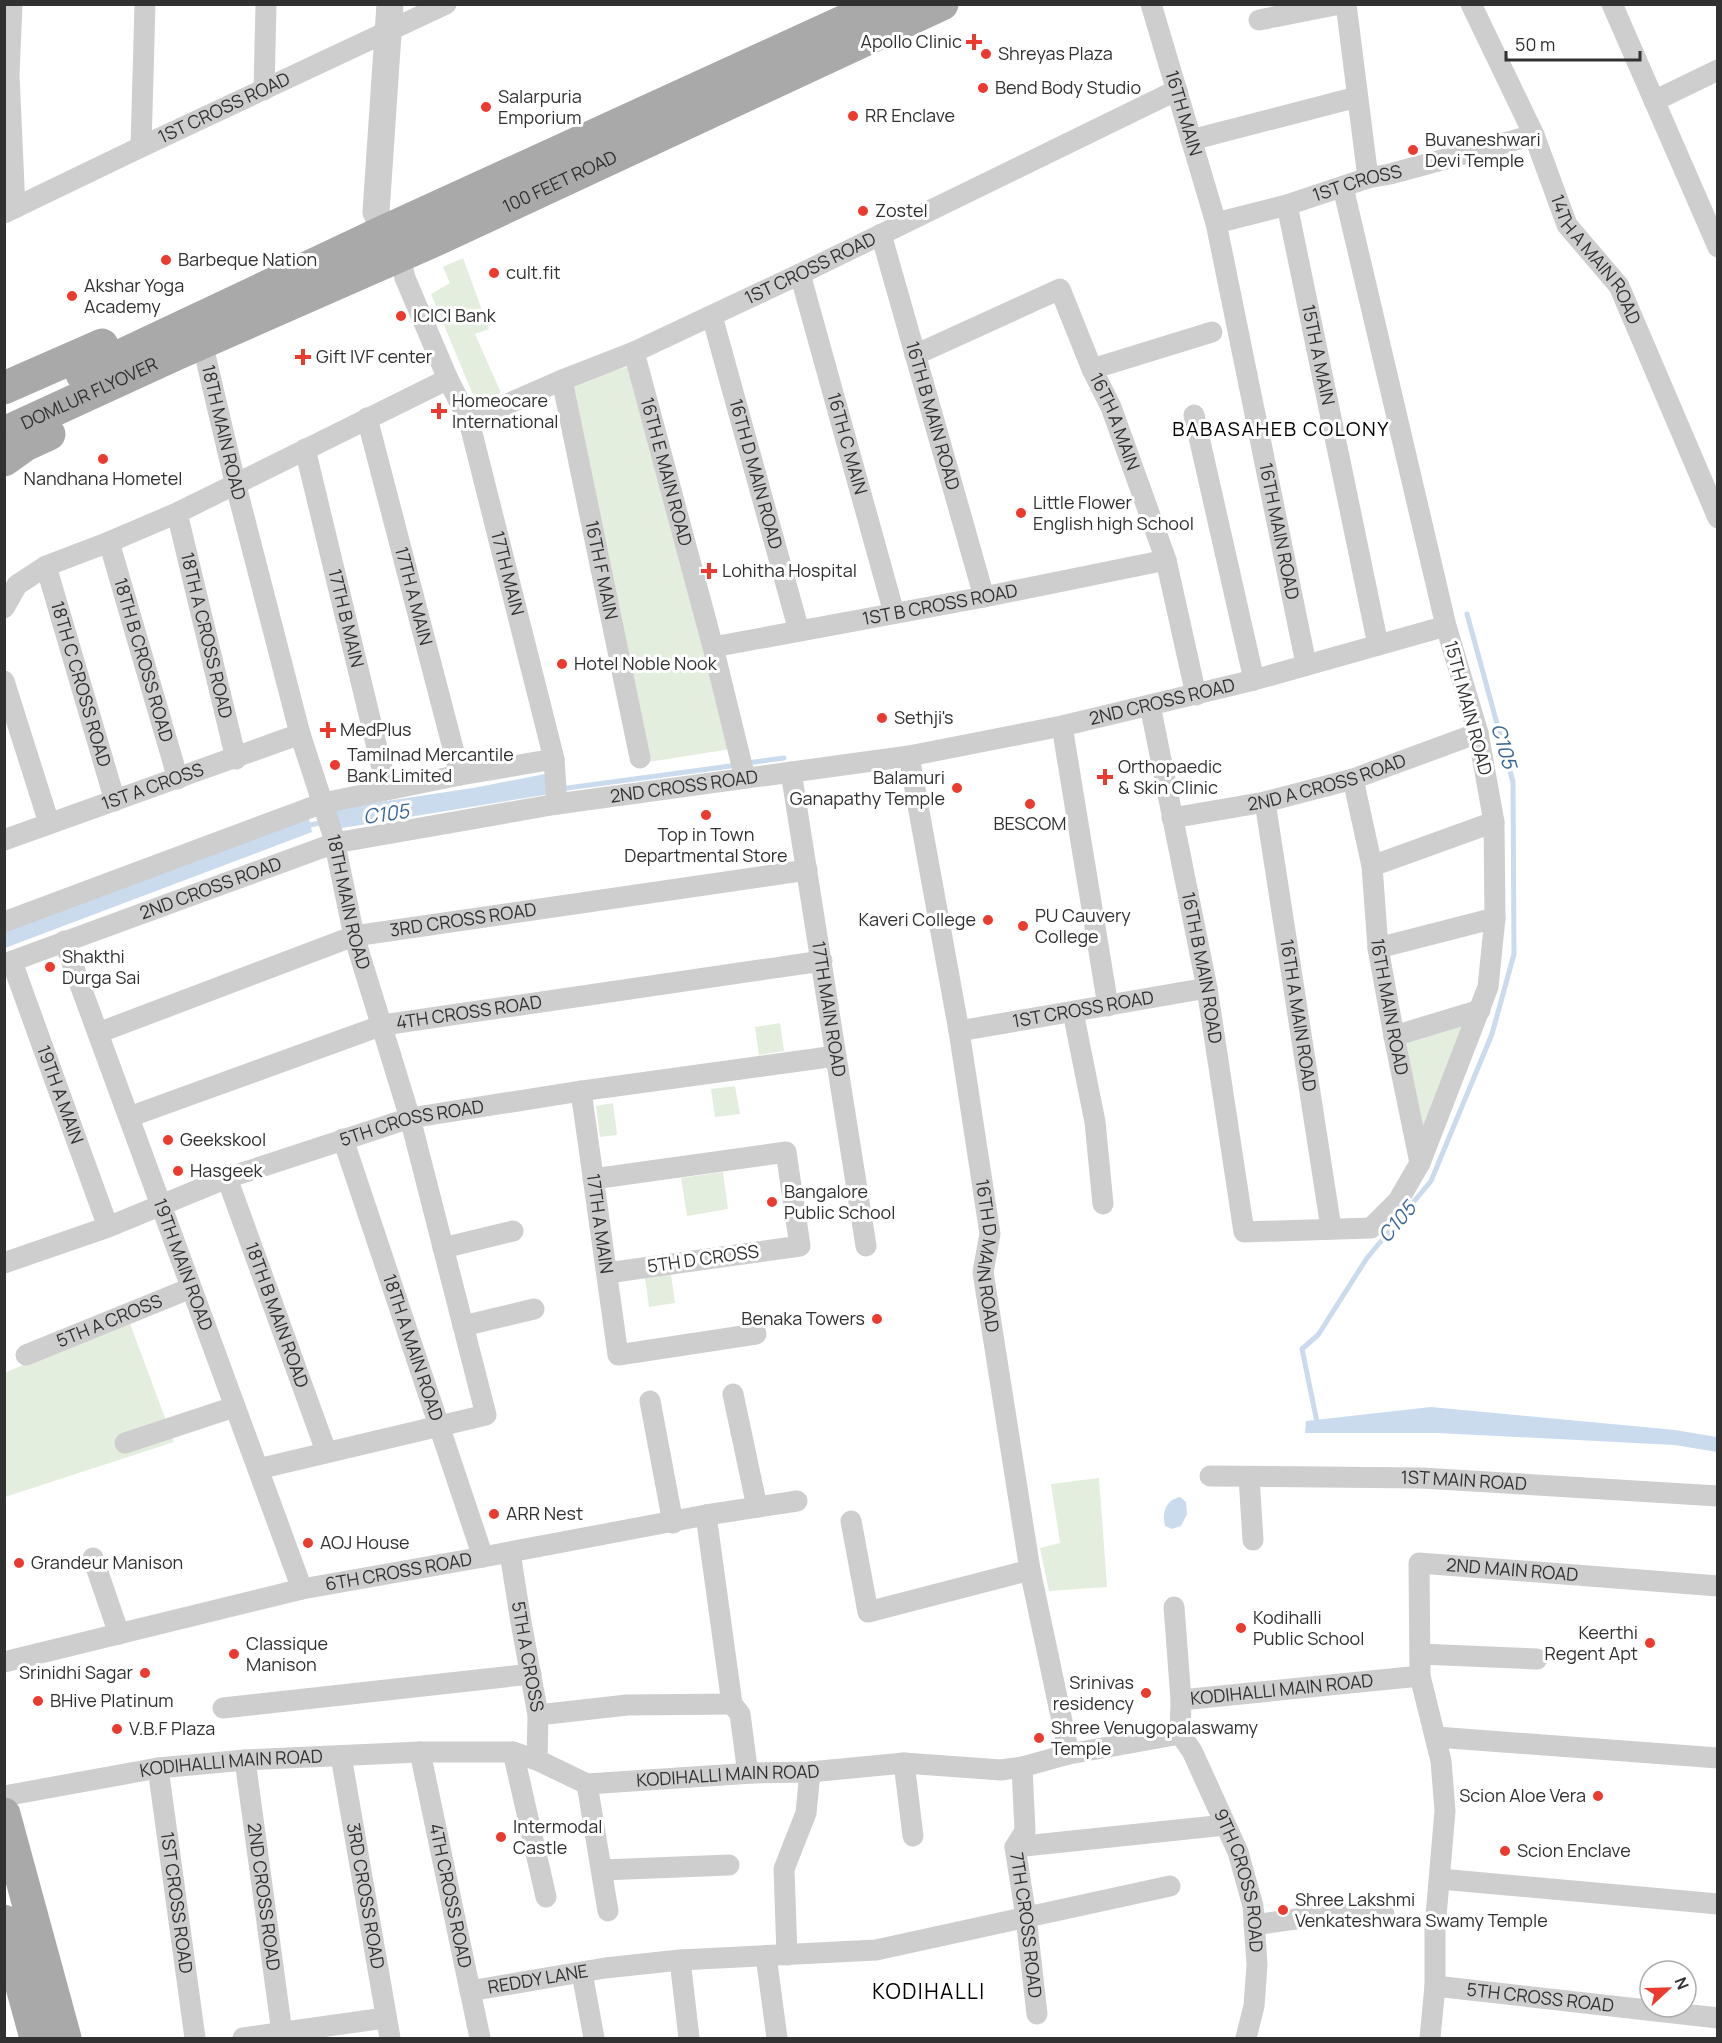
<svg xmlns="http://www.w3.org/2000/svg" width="1722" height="2043" font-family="Manrope,sans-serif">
	<rect width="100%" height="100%" fill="#fff"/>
	<path fill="#e4eede" d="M463 258 489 329 475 334 501 393 476 402 431 294 450 283 443 267Z
		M632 365 731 749 642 763 570 386Z
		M1467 1020 1417 1150 1398 1041Z
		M780 1023 784 1051 759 1055 755 1027Z
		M735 1086 740 1114 715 1117 711 1089Z
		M613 1103 617 1135 600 1137 596 1106Z
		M723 1172 728 1209 687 1216 681 1178Z
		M671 1274 675 1303 649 1307 645 1278Z
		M129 1321 174 1442 5 1497 4 1373Z
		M1099 1478 1107 1587 1049 1591 1040 1548 1060 1543 1051 1484Z"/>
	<path fill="#cadbee" d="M545 774 550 794 336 829 333 809 473 788Z
		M308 814 312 832 5 948 4 930Z
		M1431 1407 1675 1430 1717 1437V1452L1675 1445 1438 1433H1305L1306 1421Z
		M1180 1497 1186 1502 1187 1514 1181 1526 1172 1529 1165 1526C1162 1513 1165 1500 1180 1497Z"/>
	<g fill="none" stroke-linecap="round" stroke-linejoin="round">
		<path stroke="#cadbee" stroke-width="5" d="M747 763 784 758
			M560 789 738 765
			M305 826 325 822
			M1318 1427 1302 1349 1318 1335 1367 1258 1431 1181 1492 1034 1514 954 1513 782 1467 614"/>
		<g stroke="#cecece" stroke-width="21">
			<path d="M12 4 9 75 15 208"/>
			<path id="s1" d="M1151 4 1216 223 1306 664"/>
			<path d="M1346 4 1368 178"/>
			<path id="s2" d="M1471 4 1534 135 1567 225 1619 286 1718 518"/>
			<path d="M1612 4 1718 247"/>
			<path d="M1259 20 1340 4"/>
			<path d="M264 90 266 4"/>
			<path d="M1654 101 1718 70"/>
			<path d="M1191 140 1357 97"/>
			<path d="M141 147 145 4"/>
			<path id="s3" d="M1287 205 1378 645"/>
			<path id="s4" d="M4 213 141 147 446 4"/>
			<path id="s5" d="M1216 223 1287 205 1368 178 1390 174 1534 135"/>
			<path id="s6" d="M881 234 984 597"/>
			<path id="s7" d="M403 270 405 278 448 379 469 421 554 759 557 804"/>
			<path id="s8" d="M800 274 894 613"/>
			<path id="s9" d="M712 316 799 631"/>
			<path id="s10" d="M202 342 235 482 300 734 333 835 354 936 410 1118 486 1415 258 1469"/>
			<path id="s11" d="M634 352 713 647 745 778"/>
			<path id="s12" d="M915 355 1060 289 1092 369 1111 407 1166 560 1196 695"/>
			<path d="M1092 369 1212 332"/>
			<path id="s13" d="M562 380 640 758"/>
			<path d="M1194 415 1254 680"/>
			<path id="s14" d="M367 418 460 775"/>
			<path id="s15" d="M469 421 562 380 634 352 800 274 1177 90"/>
			<path id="s16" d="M305 449 387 789"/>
			<path id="s17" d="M177 513 236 759"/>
			<path id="s18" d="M109 542 178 779"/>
			<path id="s19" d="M46 566 115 801"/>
			<path d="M4 608 17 585 46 566 109 542 177 513 448 379"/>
			<path id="s20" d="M713 647 984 597 1166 560"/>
			<path d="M4 681 49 823"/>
			<path id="s21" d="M1150 705 1207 988 1244 1232 1371 1228 1398 1201 1420 1163 1488 987 1495 918 1494 822 1478 733 1446 626 1343 187"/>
			<path d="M1062 726 1108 1006"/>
			<path id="s22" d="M909 756 959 1031 990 1234 983 1272 1030 1570 1069 1754"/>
			<path id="s23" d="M791 772 866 1246"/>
			<path id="s24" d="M1353 779 1372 866 1378 948 1394 1036 1420 1163"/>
			<path id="s25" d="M1265 802 1331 1228"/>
			<path id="s26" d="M1172 818 1265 802 1353 779 1478 733"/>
			<path id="s27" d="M4 840 300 734"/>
			<path d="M1372 866 1494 822"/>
			<path d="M4 922 323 803 460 775 554 759"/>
			<path id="s28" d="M64 941 302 1589"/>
			<path d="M1378 948 1495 918"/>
			<path id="s29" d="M12 962 108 1227"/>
			<path id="s30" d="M4 964 335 843 557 804 909 756 1062 726 1254 680 1446 626"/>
			<path d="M1073 1012 1095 1122 1103 1204"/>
			<path id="s31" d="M959 1031 1207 988"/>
			<path id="s32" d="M98 1033 354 936 807 870"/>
			<path d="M1394 1036 1480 1010"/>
			<path id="s33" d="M581 1091 618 1355 756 1334"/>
			<path id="s34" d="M129 1117 383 1025 822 961"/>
			<path id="s35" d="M343 1139 483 1557"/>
			<path id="s36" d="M227 1178 326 1451"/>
			<path d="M593 1179 786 1152 800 1246 607 1273"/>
			<path d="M443 1248 513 1231"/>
			<path id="s37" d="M4 1263 108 1227 227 1178 410 1118 581 1091 836 1056"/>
			<path d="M463 1326 534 1309"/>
			<path id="s38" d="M26 1355 191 1288"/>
			<path d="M733 1394 757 1507"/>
			<path d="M650 1401 673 1523"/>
			<path d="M125 1443 234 1407"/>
			<path id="s39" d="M1210 1476 1422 1478 1718 1496"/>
			<path d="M1249 1477 1253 1540"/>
			<path d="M706 1515 732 1704 740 1714 747 1767 753 1773"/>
			<path d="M851 1521 868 1612 1030 1570"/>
			<path id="s40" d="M510 1553 521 1622 538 1715 537 1760"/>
			<path d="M93 1558 119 1634"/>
			<path d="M1174 1607 1181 1700"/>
			<path d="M1420 1654 1537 1659"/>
			<path id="s41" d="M4 1662 302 1589 483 1557 706 1515 797 1501"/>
			<path d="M223 1708 531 1674"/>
			<path d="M538 1715 627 1705 732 1704"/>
			<path id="s42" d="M1180 1734 1192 1751 1238 1852 1253 1906 1257 1965 1254 2006 1246 2038"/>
			<path d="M1436 1737 1718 1758"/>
			<path id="s43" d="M420 1752 480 2038"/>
			<path d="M513 1752 546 1897"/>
			<path id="s44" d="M341 1756 390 2038"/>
			<path id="s45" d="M245 1760 282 2033"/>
			<path d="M904 1763 913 1836"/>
			<path id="s46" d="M1022 1767 1025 1831 1015 1847 1026 1917 1037 2014"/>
			<path id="s47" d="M158 1768 195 2038"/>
			<path d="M587 1784 608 1911"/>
			<path id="s48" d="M4 1796 158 1768 245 1760 420 1752H513L537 1760 587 1784 753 1773 810 1772 904 1763 1001 1770 1022 1767 1069 1754 1180 1734 1181 1700 1420 1676"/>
			<path d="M1015 1847 1225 1825"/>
			<path d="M602 1870 729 1865"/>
			<path d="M1440 1879 1718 1904"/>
			<path d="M1254 1925 1331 1914H1384"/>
			<path d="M787 1955 784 1869 806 1813 810 1772"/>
			<path d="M766 1956 777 2038"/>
			<path d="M680 1960 689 2038"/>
			<path d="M582 1973 594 2038"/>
			<path id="s49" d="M1435 1986 1718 2018"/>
			<path id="s50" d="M470 1991 605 1968 680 1960 876 1950 1170 1886"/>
			<path d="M243 2038 385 2018"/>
			<path id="s51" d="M1430 2038 1435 1986V1928L1445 1811 1441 1761 1420 1676 1419 1563 1718 1586"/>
		</g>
		<path stroke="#cecece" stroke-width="27" d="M390 4 376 212 391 249"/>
		<g stroke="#a9a9a9" stroke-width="33">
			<path d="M82 374 383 232 882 4"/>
			<path d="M4 388 102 345"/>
			<path id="s52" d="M4 433 176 354 431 242 942 4"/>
			<path d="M4 460 25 445 49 434"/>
			<path d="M4 1814 65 2038"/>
			<path d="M4 1921 36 2038"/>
		</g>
	</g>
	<g fill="#eb3b2f" stroke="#fff" stroke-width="2">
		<path d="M971 33h6v6h6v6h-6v6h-6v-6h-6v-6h6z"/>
		<circle cx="986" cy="54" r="6"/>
		<circle cx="983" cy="88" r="6"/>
		<circle cx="486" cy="107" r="6"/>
		<circle cx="853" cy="116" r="6"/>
		<circle cx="1413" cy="150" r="6"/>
		<circle cx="863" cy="211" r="6"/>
		<circle cx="166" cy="260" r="6"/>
		<circle cx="494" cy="273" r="6"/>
		<circle cx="72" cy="296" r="6"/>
		<circle cx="401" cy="316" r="6"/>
		<path d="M300 348h6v6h6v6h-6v6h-6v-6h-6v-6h6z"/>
		<path d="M436 402h6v6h6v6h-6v6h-6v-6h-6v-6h6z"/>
		<circle cx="103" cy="459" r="6"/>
		<circle cx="1021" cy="513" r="6"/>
		<path d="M706 562h6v6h6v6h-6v6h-6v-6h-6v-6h6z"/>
		<circle cx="562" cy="664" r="6"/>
		<circle cx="882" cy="718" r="6"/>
		<path d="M325 721h6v6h6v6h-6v6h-6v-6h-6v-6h6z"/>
		<circle cx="335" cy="765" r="6"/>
		<path d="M1102 768h6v6h6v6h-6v6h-6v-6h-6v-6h6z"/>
		<circle cx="957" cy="788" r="6"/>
		<circle cx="1030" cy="804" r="6"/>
		<circle cx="706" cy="815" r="6"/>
		<circle cx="988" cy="920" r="6"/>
		<circle cx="1023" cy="926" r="6"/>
		<circle cx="50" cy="967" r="6"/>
		<circle cx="168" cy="1140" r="6"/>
		<circle cx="178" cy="1171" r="6"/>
		<circle cx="772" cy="1202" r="6"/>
		<circle cx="877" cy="1319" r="6"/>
		<circle cx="494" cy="1514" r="6"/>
		<circle cx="308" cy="1543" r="6"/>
		<circle cx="19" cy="1563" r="6"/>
		<circle cx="1241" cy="1628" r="6"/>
		<circle cx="1650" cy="1643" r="6"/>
		<circle cx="234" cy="1654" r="6"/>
		<circle cx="145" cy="1673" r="6"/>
		<circle cx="1146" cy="1693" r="6"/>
		<circle cx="38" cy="1701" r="6"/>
		<circle cx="117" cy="1729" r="6"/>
		<circle cx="1039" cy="1738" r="6"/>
		<circle cx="1598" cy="1796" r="6"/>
		<circle cx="501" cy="1837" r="6"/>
		<circle cx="1505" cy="1851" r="6"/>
		<circle cx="1283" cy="1910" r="6"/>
	</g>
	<g text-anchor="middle" stroke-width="6" stroke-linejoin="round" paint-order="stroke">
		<g font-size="18" fill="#313131" stroke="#fff" text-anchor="start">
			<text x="962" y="48" text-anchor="end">Apollo Clinic</text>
			<text x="998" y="60">Shreyas Plaza</text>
			<text x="995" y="94">Bend Body Studio</text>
			<text x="498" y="103">Salarpuria<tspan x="498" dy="21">Emporium</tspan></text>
			<text x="865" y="122">RR Enclave</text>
			<text x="1425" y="146">Buvaneshwari<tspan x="1425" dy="21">Devi Temple</tspan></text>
			<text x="875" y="217">Zostel</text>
			<text x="178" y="266">Barbeque Nation</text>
			<text x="506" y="279">cult.fit</text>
			<text x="84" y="292">Akshar Yoga<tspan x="84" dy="21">Academy</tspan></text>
			<text x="413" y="322">ICICI Bank</text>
			<text x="316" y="363">Gift IVF center</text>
			<text x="452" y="407">Homeocare<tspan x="452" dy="21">International</tspan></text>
			<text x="103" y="485" text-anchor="middle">Nandhana Hometel</text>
			<text x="1033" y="509">Little Flower<tspan x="1033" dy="21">English high School</tspan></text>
			<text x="722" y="577">Lohitha Hospital</text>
			<text x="574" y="670">Hotel Noble Nook</text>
			<text x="894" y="724">Sethji's</text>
			<text x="340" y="736">MedPlus</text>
			<text x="347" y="761">Tamilnad Mercantile<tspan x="347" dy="21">Bank Limited</tspan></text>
			<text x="1118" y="773">Orthopaedic<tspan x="1118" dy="21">&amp; Skin Clinic</tspan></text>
			<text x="945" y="784" text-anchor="end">Balamuri<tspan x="945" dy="21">Ganapathy Temple</tspan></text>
			<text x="1030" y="830" text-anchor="middle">BESCOM</text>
			<text x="706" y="841" text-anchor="middle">Top in Town<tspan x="706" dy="21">Departmental Store</tspan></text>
			<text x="1035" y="922">PU Cauvery<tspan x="1035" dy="21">College</tspan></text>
			<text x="976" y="926" text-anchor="end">Kaveri College</text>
			<text x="62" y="963">Shakthi<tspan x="62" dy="21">Durga Sai</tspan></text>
			<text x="180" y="1146">Geekskool</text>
			<text x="190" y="1177">Hasgeek</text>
			<text x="784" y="1198">Bangalore<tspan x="784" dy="21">Public School</tspan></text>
			<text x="865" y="1325" text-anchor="end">Benaka Towers</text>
			<text x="506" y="1520">ARR Nest</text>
			<text x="320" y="1549">AOJ House</text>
			<text x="31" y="1569">Grandeur Manison</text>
			<text x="1253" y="1624">Kodihalli<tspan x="1253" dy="21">Public School</tspan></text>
			<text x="1638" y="1639" text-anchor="end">Keerthi<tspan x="1638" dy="21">Regent Apt</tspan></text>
			<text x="246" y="1650">Classique<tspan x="246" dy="21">Manison</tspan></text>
			<text x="133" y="1679" text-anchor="end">Srinidhi Sagar</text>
			<text x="1134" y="1689" text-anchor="end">Srinivas<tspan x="1134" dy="21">residency</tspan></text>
			<text x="50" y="1707">BHive Platinum</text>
			<text x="1051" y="1734">Shree Venugopalaswamy<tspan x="1051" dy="21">Temple</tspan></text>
			<text x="129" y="1735">V.B.F Plaza</text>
			<text x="1586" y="1802" text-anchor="end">Scion Aloe Vera</text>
			<text x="513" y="1833">Intermodal<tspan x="513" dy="21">Castle</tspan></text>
			<text x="1517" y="1857">Scion Enclave</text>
			<text x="1295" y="1906">Shree Lakshmi<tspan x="1295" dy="21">Venkateshwara Swamy Temple</tspan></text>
		</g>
		<g font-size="18" fill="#313131" stroke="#fff">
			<text dy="6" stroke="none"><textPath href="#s4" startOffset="244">1ST CROSS ROAD</textPath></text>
			<text dy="6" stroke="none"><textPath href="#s1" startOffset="114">16TH MAIN</textPath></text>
			<text dy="6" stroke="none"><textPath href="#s52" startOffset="610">100 FEET ROAD</textPath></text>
			<text dy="6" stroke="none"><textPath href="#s5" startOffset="147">1ST CROSS</textPath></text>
			<text dy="6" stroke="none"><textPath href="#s2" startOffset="286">14TH A MAIN ROAD</textPath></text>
			<text dy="6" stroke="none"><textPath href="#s15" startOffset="374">1ST CROSS ROAD</textPath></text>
			<text dy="6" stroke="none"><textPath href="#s3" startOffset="153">15TH A MAIN</textPath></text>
			<text dy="6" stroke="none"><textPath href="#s52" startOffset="94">DOMLUR FLYOVER</textPath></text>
			<text dy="6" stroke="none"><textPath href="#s6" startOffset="189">16TH B MAIN ROAD</textPath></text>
			<text dy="6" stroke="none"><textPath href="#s12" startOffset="303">16TH A MAIN</textPath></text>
			<text dy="6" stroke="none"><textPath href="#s10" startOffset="93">18TH MAIN ROAD</textPath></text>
			<text dy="6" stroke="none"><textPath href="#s8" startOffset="176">16TH C MAIN</textPath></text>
			<text dy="6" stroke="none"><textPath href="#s11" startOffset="124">16TH E MAIN ROAD</textPath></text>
			<text dy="6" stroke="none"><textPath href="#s9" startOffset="164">16TH D MAIN ROAD</textPath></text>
			<text dy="6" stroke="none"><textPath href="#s1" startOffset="543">16TH MAIN ROAD</textPath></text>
			<text dy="6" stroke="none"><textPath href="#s13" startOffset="194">16TH F MAIN</textPath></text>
			<text dy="6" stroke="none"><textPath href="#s7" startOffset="322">17TH MAIN</textPath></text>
			<text dy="6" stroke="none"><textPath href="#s14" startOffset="184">17TH A MAIN</textPath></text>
			<text dy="6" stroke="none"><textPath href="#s20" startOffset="231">1ST B CROSS ROAD</textPath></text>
			<text dy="6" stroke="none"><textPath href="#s16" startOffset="174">17TH B MAIN</textPath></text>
			<text dy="6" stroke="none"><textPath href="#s17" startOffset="126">18TH A CROSS ROAD</textPath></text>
			<text dy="6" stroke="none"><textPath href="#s18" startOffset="123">18TH B CROSS ROAD</textPath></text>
			<text dy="6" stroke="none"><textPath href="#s19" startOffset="123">18TH C CROSS ROAD</textPath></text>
			<text dy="6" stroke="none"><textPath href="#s30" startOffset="1192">2ND CROSS ROAD</textPath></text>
			<text transform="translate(1468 708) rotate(75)" y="6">15TH MAIN ROAD</text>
			<text dy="6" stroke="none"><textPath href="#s26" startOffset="159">2ND A CROSS ROAD</textPath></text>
			<text dy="6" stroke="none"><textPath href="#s30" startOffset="706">2ND CROSS ROAD</textPath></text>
			<text dy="6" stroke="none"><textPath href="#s27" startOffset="158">1ST A CROSS</textPath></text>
			<text dy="6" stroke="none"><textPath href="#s30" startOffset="220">2ND CROSS ROAD</textPath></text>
			<text dy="6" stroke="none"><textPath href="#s10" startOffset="579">18TH MAIN ROAD</textPath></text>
			<text dy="6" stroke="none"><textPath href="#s32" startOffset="384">3RD CROSS ROAD</textPath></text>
			<text dy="6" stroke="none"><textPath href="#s21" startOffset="268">16TH B MAIN ROAD</textPath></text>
			<text dy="6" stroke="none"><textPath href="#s24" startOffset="231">16TH MAIN ROAD</textPath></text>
			<text dy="6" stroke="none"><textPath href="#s23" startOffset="240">17TH MAIN ROAD</textPath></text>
			<text dy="6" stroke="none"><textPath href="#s31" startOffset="126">1ST CROSS ROAD</textPath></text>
			<text dy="6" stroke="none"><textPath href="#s34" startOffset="357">4TH CROSS ROAD</textPath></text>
			<text dy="6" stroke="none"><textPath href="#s25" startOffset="216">16TH A MAIN ROAD</textPath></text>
			<text dy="6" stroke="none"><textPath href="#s29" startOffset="141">19TH A MAIN</textPath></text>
			<text dy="6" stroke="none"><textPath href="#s37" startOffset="432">5TH CROSS ROAD</textPath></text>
			<text dy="6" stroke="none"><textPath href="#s33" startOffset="134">17TH A MAIN</textPath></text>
			<text dy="6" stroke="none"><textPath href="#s22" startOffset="507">16TH D MAIN ROAD</textPath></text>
			<text transform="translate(703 1259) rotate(-8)" y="6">5TH D CROSS</text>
			<text dy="6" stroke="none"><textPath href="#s28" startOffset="345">19TH MAIN ROAD</textPath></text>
			<text dy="6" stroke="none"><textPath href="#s36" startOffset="146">18TH B MAIN ROAD</textPath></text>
			<text dy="6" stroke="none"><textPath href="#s38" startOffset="90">5TH A CROSS</textPath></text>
			<text dy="6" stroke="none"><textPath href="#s35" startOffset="220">18TH A MAIN ROAD</textPath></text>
			<text dy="6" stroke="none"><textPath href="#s39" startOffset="254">1ST MAIN ROAD</textPath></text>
			<text dy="6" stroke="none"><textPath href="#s51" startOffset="572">2ND MAIN ROAD</textPath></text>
			<text dy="6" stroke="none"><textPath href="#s41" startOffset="405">6TH CROSS ROAD</textPath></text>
			<text dy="6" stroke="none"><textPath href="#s40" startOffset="105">5TH A CROSS</textPath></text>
			<text dy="6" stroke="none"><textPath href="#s48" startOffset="1326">KODIHALLI MAIN ROAD</textPath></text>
			<text dy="6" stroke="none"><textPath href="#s48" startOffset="230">KODIHALLI MAIN ROAD</textPath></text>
			<text dy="6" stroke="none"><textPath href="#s48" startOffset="734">KODIHALLI MAIN ROAD</textPath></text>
			<text dy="6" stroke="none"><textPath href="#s42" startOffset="160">9TH CROSS ROAD</textPath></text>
			<text dy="6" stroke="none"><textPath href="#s43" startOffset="147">4TH CROSS ROAD</textPath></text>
			<text dy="6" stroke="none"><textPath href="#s45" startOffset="138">2ND CROSS ROAD</textPath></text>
			<text dy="6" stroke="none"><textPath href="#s44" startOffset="142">3RD CROSS ROAD</textPath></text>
			<text dy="6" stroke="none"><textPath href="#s47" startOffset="136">1ST CROSS ROAD</textPath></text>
			<text dy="6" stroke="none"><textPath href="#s46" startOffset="162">7TH CROSS ROAD</textPath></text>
			<text dy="6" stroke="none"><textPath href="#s50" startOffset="69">REDDY LANE</textPath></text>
			<text dy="6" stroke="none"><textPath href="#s49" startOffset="106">5TH CROSS ROAD</textPath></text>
		</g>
		<g font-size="20" letter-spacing="1.5" fill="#000" stroke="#fff">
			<text x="1281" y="436">BABASAHEB COLONY</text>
		</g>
		<g font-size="20" font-style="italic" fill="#3b6696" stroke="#fff">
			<text transform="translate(1504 746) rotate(74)" y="7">C105</text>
			<text transform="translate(386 814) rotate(-8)" y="7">C105</text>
			<text transform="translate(1397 1222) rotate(-50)" y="7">C105</text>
		</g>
		<g font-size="21" letter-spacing="1.5" fill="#000" stroke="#fff">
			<text x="929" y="1999">KODIHALLI</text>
		</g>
	</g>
	<rect width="1722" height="2043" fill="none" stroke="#313131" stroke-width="12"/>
	<g transform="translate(1668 1989) rotate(68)"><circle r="28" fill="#ffffff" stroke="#adadad" stroke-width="1.5"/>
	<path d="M0-4.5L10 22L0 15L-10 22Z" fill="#eb3b2f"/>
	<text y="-9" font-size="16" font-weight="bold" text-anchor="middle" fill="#313131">N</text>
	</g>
	<path d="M1506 51v9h134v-9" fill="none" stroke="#313131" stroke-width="3"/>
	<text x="1515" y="51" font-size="18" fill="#313131" stroke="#ffffff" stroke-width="4.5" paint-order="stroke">50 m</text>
</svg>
